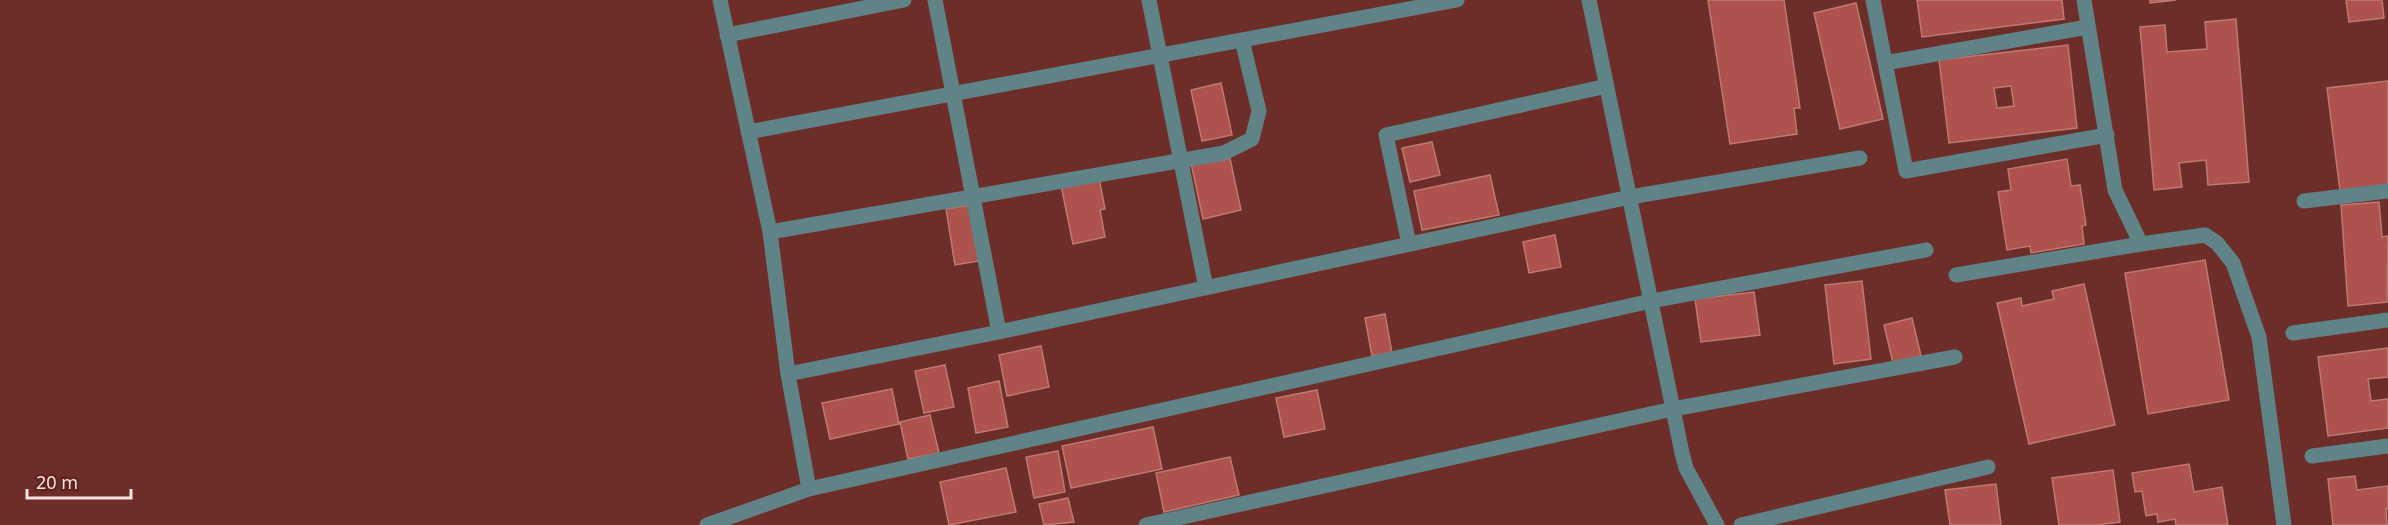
<svg xmlns="http://www.w3.org/2000/svg" width="2388" height="525" font-family="'Noto Sans',sans-serif">
	<rect width="100%" height="100%" fill="#6d2e2a"/>
	<path fill="#ae524d" stroke="#c07972" stroke-width="1.5" fill-rule="evenodd" d="M1708 0H1784L1800 108H1794L1797 134 1730 144Z
		M1917 0H2062L2064 19 1922 37Z
		M2150 0H2176L2150 3Z
		M2346 0H2382L2384 18 2349 22Z
		M1856 3 1883 119 1840 129 1814 13Z
		M2236 19 2249 182 2208 185 2206 160 2179 163 2182 187 2154 190 2140 27 2165 25 2167 52 2207 49 2205 22Z
		M2068 45 2077 128 1949 143 1939 60ZM2011 86 2014 106 1997 108 1994 88Z
		M2388 81V185L2340 191 2327 88Z
		M1221 83 1232 135 1202 141 1191 90Z
		M1432 142 1440 175 1410 182 1402 148Z
		M1229 154 1241 210 1203 219 1191 163Z
		M2067 159 2071 186 2080 185 2086 225 2082 226 2084 244 2031 253 2030 246 2007 250 1998 192 2011 190 2008 169Z
		M1490 175 1499 215 1422 230 1414 191Z
		M1099 178 1105 209 1100 210 1105 237 1073 244 1061 185Z
		M2379 202 2382 237 2388 236 2387 302 2348 306 2341 205Z
		M970 205 979 261 955 265 946 209Z
		M1555 235 1561 267 1529 273 1523 242Z
		M2205 260 2229 400 2148 414 2125 273Z
		M1862 281 1871 359 1834 364 1825 285Z
		M2084 284 2115 425 2029 444 1997 303 2021 298 2022 306 2054 299 2052 291Z
		M1754 292 1760 335 1701 342 1695 299Z
		M1385 314 1392 353 1372 356 1365 318Z
		M1912 318 1921 356 1893 363 1884 325Z
		M1041 346 1049 387 1007 396 999 355Z
		M2388 348V377L2368 379 2371 401 2388 399V428L2328 436 2318 357Z
		M945 365 954 407 924 413 915 371Z
		M999 381 1008 427 976 433 968 388Z
		M892 389 899 424 830 439 822 403Z
		M1317 390 1325 429 1284 437 1276 398Z
		M930 415 939 453 908 459 900 422Z
		M1153 427 1162 469 1071 488 1062 446Z
		M1058 451 1065 492 1034 498 1026 457Z
		M1230 457 1239 495 1164 512 1156 473Z
		M2189 464 2194 492 2222 487 2228 525H2176L2175 519 2158 522 2157 514 2146 516 2142 491 2135 492 2132 473Z
		M1006 468 1016 512 949 525 940 482Z
		M2113 470 2120 522 2096 525H2059L2052 478Z
		M2355 476 2357 490 2388 486V509H2386L2387 525H2333L2328 479Z
		M1996 484 2001 525H1950L1945 490Z
		M1068 498 1074 522 1044 525 1039 504Z"/>
	<g fill="none" stroke-linecap="round" stroke-linejoin="round">
		<path stroke="#5f8387" stroke-width="15" d="M720 0 770 232 788 374 809 489
			M935 0 999 332
			M1149 0 1206 288
			M1589 0 1682 453 1686 468 1717 525
			M1873 0 1906 171 2107 135
			M2084 0 2115 190 2141 244 2205 235 2217 243 2233 263 2259 337 2284 525
			M727 35 904 0
			M1885 63 2088 27
			M748 132 1457 0
			M2304 201 2388 191
			M770 232 1224 153 1252 139 1259 111 1242 40
			M1409 244 1386 135 1607 86
			M1956 275 2141 244
			M2293 333 2388 320
			M788 374 999 332 1630 197 1860 158
			M2312 456 2388 446
			M707 525 809 489 1651 301 1926 250
			M1146 525 1673 409 1955 357
			M1741 525 1988 467"/>
	</g>
	<path d="M27 489v9h104v-9" fill="none" stroke="#fae2df" stroke-width="3"/>
	<text x="36" y="489" font-size="18" fill="#fae2df" stroke="#612320" stroke-width="4.5" paint-order="stroke">20 m</text>
</svg>
